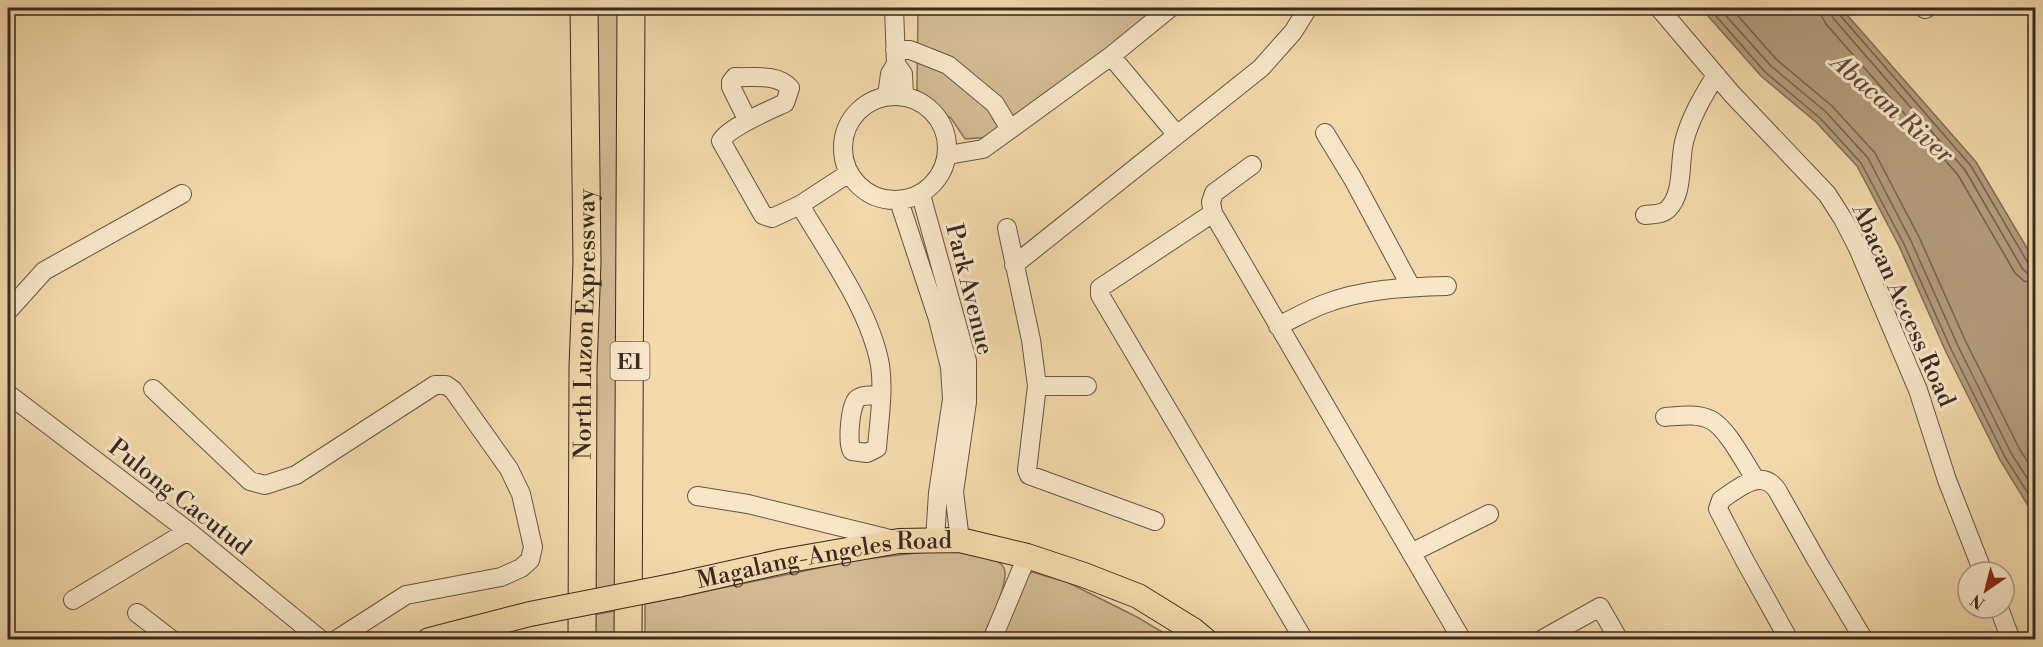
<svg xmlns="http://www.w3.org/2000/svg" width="2043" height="647" font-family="'Libre Bodoni',serif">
	<rect width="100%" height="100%" fill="#f2d8aa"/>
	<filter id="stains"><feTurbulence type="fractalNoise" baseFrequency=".00333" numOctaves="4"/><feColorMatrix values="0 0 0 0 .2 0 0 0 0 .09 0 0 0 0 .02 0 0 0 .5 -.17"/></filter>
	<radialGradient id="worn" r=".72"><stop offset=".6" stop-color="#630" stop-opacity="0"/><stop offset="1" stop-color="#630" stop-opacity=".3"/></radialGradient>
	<path fill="#d3ba93" stroke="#86725c" stroke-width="1.5" d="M592 8H623L621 584 593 591Z
		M918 8H1165L991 137 965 139 951 118 920 101 917 88Z
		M933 551C949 552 997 552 1004 568 1010 582 988 625 982 639L645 640V604L857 560Z
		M1032 572 1069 583 1137 617 1174 639 1000 640 1027 575Z
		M620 610V639L593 640V615Z"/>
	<path fill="#b39c7c" stroke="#826e59" stroke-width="1.5" d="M1701 8H1841L1976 162 2030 253 2035 267V517L2000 460 1946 352 1899 246 1857 166 1816 122 1761 76Z"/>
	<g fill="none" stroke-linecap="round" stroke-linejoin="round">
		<path stroke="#766250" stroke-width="1.5" d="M1709 8 1765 72 1820 118 1861 163 1904 244 1951 349 2005 457 2036 506
			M1719 8 1771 66 1826 112 1868 158 1911 241 1958 346 2011 453 2036 492
			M1731 8 1777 60 1832 106 1875 153 1919 237 1966 342 2019 448 2036 475
			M1820 8 1821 15 1826 24 1958 175 2015 273 2024 281 2036 283
			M1829 8 1833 18 1965 170 2022 268 2027 273 2036 274
			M1837 8 1839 14 1971 166 2028 263 2036 267"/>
		<defs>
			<path id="minor" d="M1659 8 1732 94 1827 194 1843 219 1858 248 1918 390 1947 480 1983 572
				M1925 9 1927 8
				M895 50H910L948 65 995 104 1010 129
				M1111 56 1177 135
				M896 64 903 74 904 97
				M843 148a52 52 0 1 1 104 0a52 52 0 1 1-104 0Z
				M887 96 890 74 896 64 894 8
				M748 121 731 87V82L735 77C753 78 777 73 790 88L785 103C770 110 729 127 721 141L763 215 772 218 800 205 849 173
				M1325 133 1353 179 1411 287
				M948 155 983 149 1111 56 1170 8
				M1252 165 1214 193 1211 202 1213 213 1462 640
				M921 195 967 361V402L954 492 960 540
				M899 201 938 319 950 367 952 399 938 493 935 539
				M800 205C828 253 870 310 880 365 884 392 879 421 877 448L867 453 852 451C847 444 850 405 857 399 863 394 874 396 881 395
				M1213 213 1100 288V295L1304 640
				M1645 215C1653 214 1662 215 1668 209 1684 193 1679 163 1684 142 1690 118 1703 96 1716 75
				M1007 228 1031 340 1037 386 1027 470 1029 475 1155 521
				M1014 265 1261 68 1293 32 1308 8
				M8 311 44 271 182 194
				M1278 326C1293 319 1308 310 1324 304 1363 289 1406 287 1447 286
				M1037 386H1087
				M153 389 250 481 265 485 296 475 435 385H446L453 390 509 469 521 494 533 547 530 560 521 568 501 577 406 595 336 640
				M8 394 188 531 321 640
				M1665 417C1680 416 1696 413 1711 420 1728 429 1745 464 1756 480
				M697 496 748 504 894 540
				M1411 553 1489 514
				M73 600 188 531
				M1999 608 2011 640
				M137 613 172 640
				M992 640 1027 556
				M1541 640 1600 607 1619 640
				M1789 640 1745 561 1718 509 1721 500C1737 489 1761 467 1777 490L1817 561 1864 640"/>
			<g id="major">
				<path id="s1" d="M677 585 784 561 899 541 960 540 1027 556 1084 575 1138 596 1193 630 1205 640"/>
				<path d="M429 640 530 614"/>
			</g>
			<g id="highway">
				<path id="s2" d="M582 640 583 367 587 263 584 8"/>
				<path d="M628 640 631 8"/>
			</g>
		</defs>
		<use href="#minor" stroke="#675546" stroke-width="20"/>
		<use href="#major" stroke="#392924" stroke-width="26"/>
		<use href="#highway" stroke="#392924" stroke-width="29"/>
		<use href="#minor" stroke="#f7e6c8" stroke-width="18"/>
		<use href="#major" stroke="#f2d8aa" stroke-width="24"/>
		<use href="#highway" stroke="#f2d8aa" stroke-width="27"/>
		<defs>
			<path id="major-bridge" d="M530 614 677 585"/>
		</defs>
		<use href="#major-bridge" stroke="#392924" stroke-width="26" stroke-linecap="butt"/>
		<use href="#major-bridge" stroke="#f2d8aa" stroke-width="24"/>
	</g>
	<g text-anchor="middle" stroke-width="6" stroke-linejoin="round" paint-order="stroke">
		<rect fill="#f7e6c8" stroke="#726255" stroke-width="1.5" x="610.5" y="342" width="39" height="38" rx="4.5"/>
		<g font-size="22" font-weight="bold" fill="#392924">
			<text x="630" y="369">E1</text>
		</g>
		<g font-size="24" fill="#392924" stroke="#f7e6c8">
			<text transform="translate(970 289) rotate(76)" y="8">Park Avenue</text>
			<text transform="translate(1904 305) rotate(66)" y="8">Abacan Access Road</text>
			<text dy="8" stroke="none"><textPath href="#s2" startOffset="316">North Luzon Expressway</textPath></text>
			<text transform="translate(180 497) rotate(38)" y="8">Pulong Cacutud</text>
			<text dy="8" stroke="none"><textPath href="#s1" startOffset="150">Magalang-Angeles Road</textPath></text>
		</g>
		<g font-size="26" font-style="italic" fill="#5e4c3e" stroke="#f7e6c8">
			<text transform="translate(1893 108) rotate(41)" y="9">Abacan River</text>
		</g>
	</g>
	<rect width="2043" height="647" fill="none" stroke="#f2d8aa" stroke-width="30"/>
	<rect x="9" y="9" width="2025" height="629" fill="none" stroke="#392924" stroke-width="3"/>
	<rect x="15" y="15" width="2013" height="617" fill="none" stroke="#392924" stroke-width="1.5"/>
	<g transform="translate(1986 590) rotate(215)"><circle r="28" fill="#f7e6c8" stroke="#ab9a86" stroke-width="1.5"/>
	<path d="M0-4.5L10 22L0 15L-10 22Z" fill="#8f2418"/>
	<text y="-9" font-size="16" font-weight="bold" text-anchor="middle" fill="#392924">N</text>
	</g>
	<rect width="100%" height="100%" filter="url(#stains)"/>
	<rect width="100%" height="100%" fill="url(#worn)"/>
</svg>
